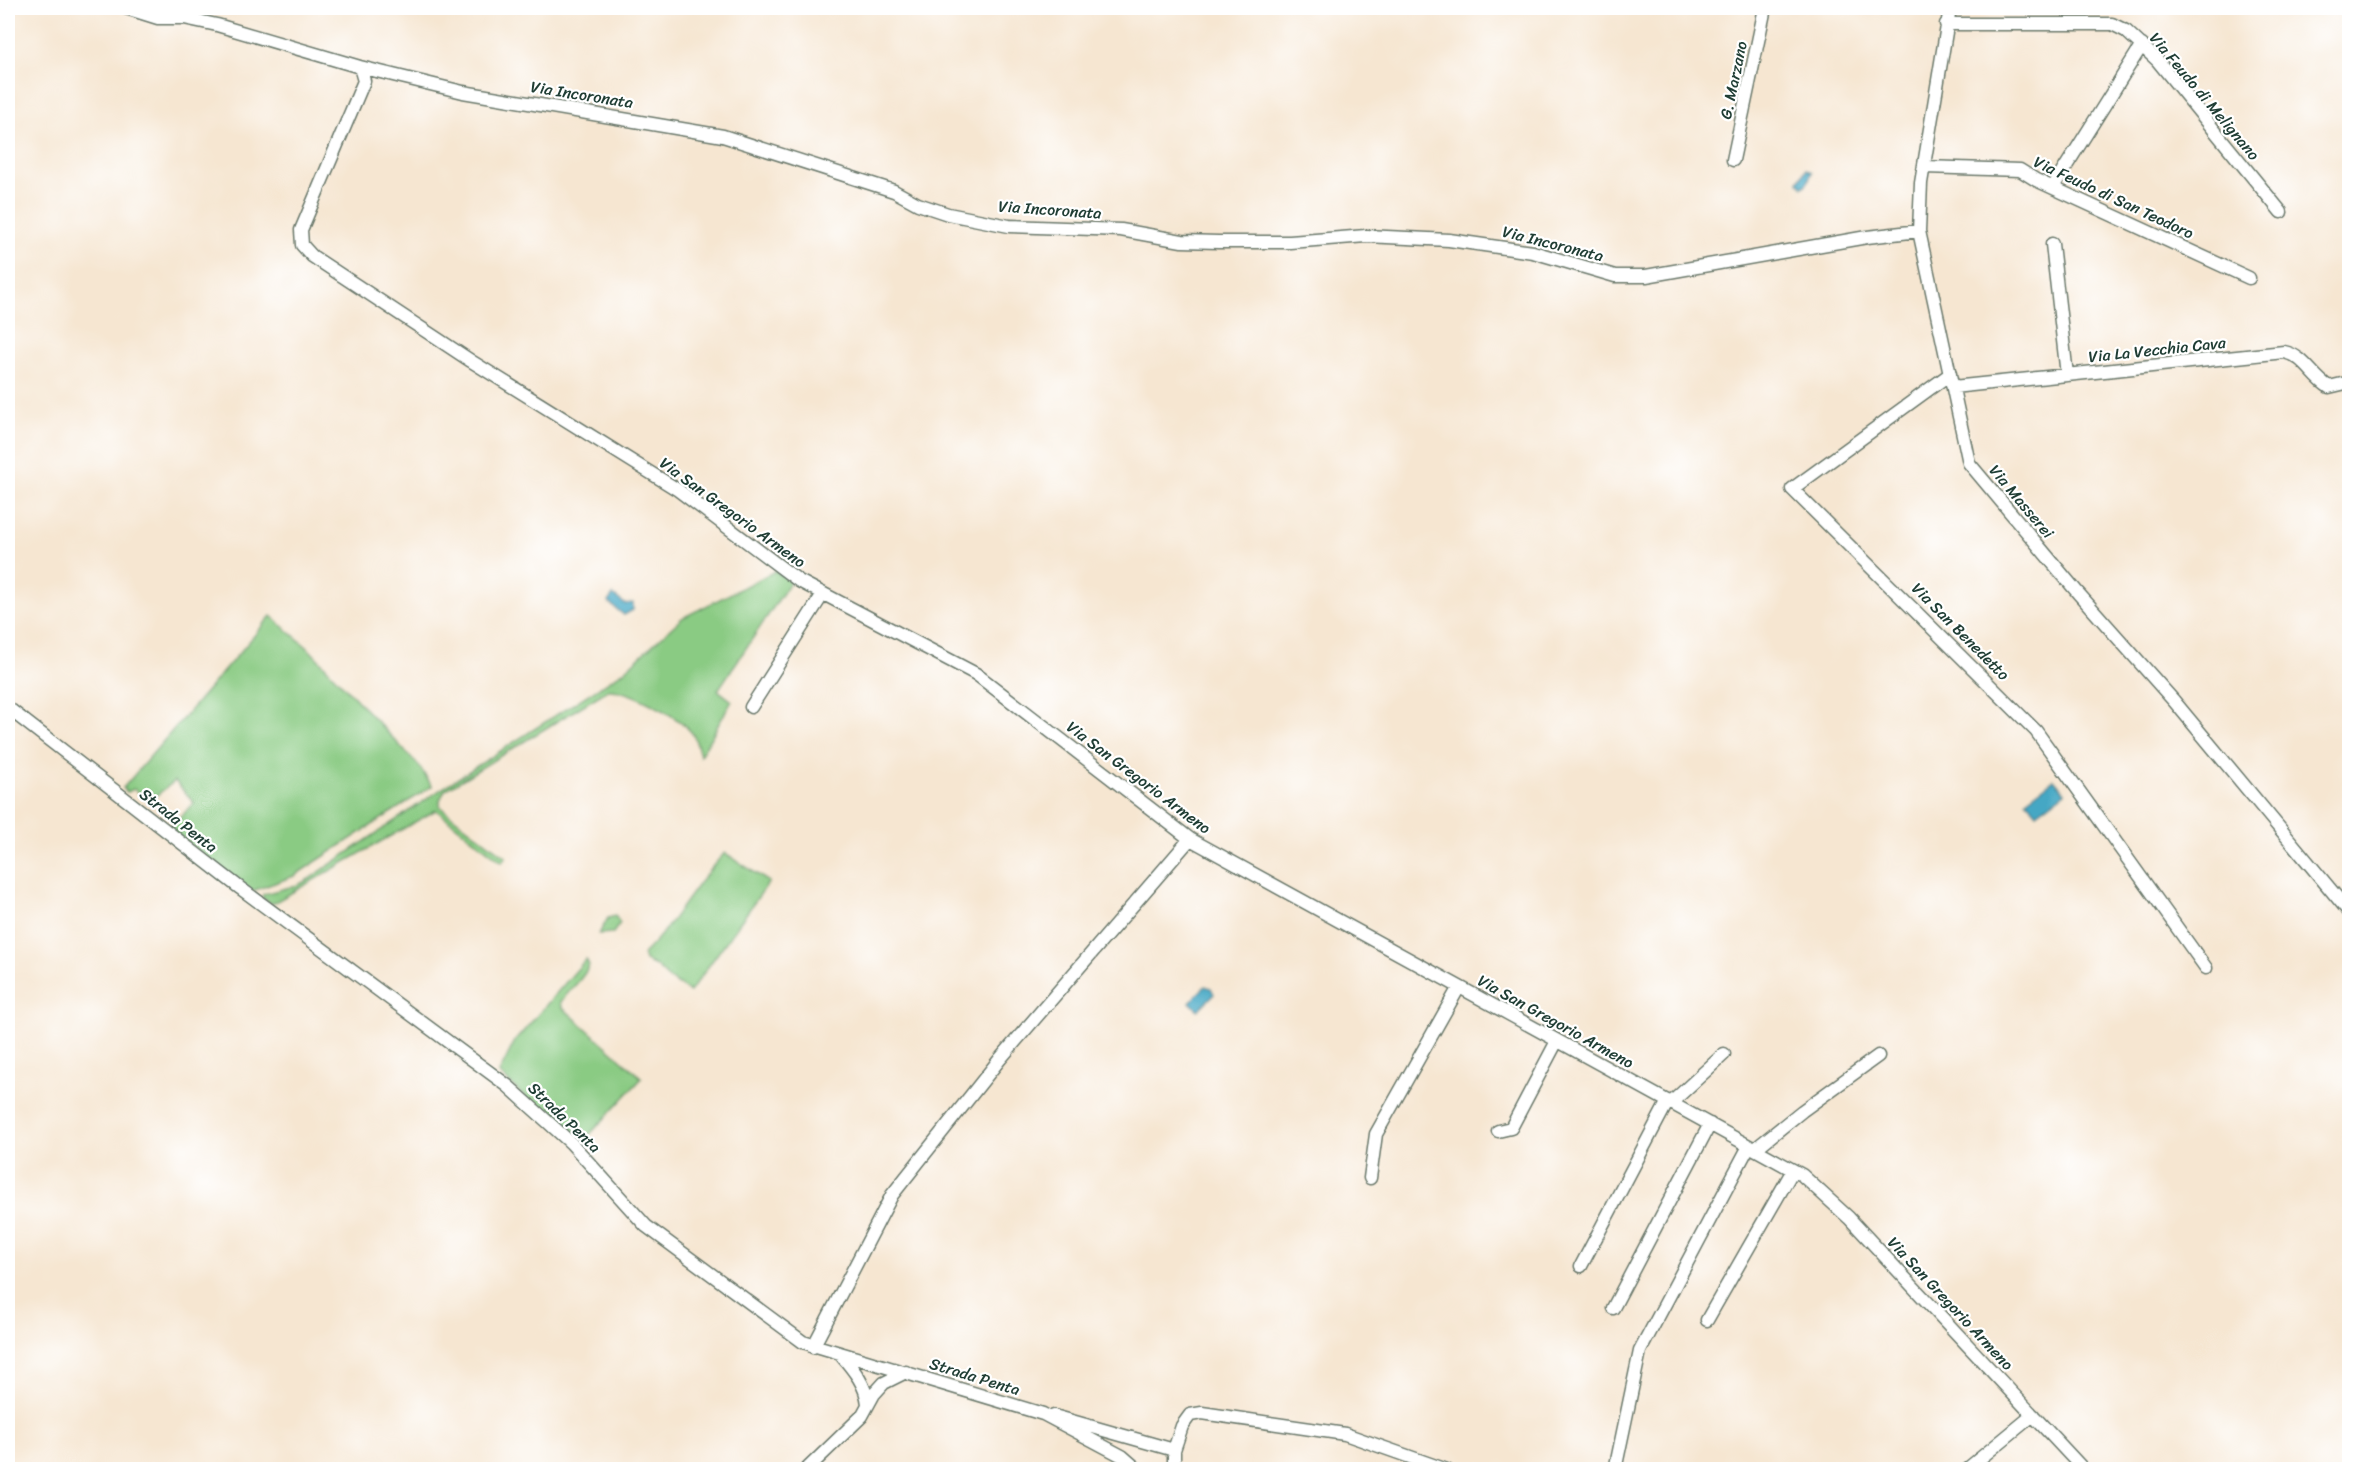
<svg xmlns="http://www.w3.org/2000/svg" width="2357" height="1477" font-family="Sriracha,sans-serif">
	<rect width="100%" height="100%" fill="#fff"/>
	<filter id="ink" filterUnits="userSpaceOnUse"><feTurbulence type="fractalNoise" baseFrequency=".0167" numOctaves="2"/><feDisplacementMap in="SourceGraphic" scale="12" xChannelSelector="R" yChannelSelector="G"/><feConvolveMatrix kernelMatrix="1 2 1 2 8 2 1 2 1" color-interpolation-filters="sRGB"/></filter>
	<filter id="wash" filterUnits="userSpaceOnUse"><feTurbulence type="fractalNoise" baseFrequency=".008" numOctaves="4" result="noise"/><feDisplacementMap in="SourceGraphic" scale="24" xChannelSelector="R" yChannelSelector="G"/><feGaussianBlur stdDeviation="1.35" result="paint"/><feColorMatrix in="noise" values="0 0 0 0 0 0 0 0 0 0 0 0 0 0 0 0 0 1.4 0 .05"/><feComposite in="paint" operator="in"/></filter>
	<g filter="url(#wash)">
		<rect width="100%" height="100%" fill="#f6e6d1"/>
		<path fill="#8acb83" stroke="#54845c" stroke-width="1.5" d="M775 571 791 581 718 690 732 701 700 756C698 748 696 739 692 733 678 716 629 689 608 690L445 790 440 800V806L444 810 506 857 502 862 436 810 272 904 262 898 263 894 298 885 309 879 449 784 623 672 682 618Z
			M271 616 307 647 419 766 432 786 294 876 250 892 169 829 194 803 175 781 149 801 134 789 127 792 123 788Z
			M725 853 769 882 690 992 669 979 656 966 645 961 643 954C675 924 694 883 725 853Z
			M615 916 620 923 613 933 599 934 608 918Z
			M586 959 589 965C584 980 569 989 561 1002L562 1007 642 1078 579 1146 499 1073 515 1041Z"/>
		<path fill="#44a7c4" stroke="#32727c" stroke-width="1.5" d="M1806 169 1812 172 1808 182 1803 187 1798 182Z
			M613 595 625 604 633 603V610L624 615 608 602Z
			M2054 779 2065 792 2037 813 2026 800Z
			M1205 986 1211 988 1214 994 1198 1010 1190 1002Z"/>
	</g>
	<g filter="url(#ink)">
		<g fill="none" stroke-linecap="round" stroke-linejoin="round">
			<defs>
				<path id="minor" d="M126 8 158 18H184L217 25 360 67 463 92 723 136 894 191 918 204 948 214 1009 226 1121 230 1182 241 1218 242H1290L1366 236 1449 240 1533 252 1615 276H1646L1867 237 1919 231
					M1950 8 1921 183 1919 231 1969 463 2078 593 2174 701 2350 913
					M1946 24H2112L2126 31 2157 60 2281 212
					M360 67 364 81 301 230 302 245 312 256 471 361 678 490 799 581 976 674 1190 839 1802 1175 1849 1218 2084 1470
					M1733 160 1765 8
					M1924 167 2020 170 2036 180 2249 278
					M2053 187 2142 45
					M2052 244 2067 375
					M1950 374 1792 489 2036 731 2206 968
					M1953 387 2284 352C2305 356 2312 377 2329 387L2350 382
					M751 707 823 594
					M8 708 240 888 508 1086 571 1143 646 1226 803 1342 1043 1414 1122 1456 1138 1470
					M1671 1103 1724 1054
					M1498 1131 1511 1128 1557 1041
					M1755 1149 1802 1111 1878 1056
					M1370 1178 1376 1134 1459 987
					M1581 1266 1668 1101
					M1613 1308 1710 1124
					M1707 1320 1793 1170
					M813 1347 892 1195 1000 1059 1190 839
					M841 1355C854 1370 866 1385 868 1404
					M1054 1416 1174 1450 1182 1426 1190 1415 1202 1413 1345 1434 1447 1470
					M806 1470 862 1416 874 1394 884 1383 906 1372
					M1174 1470V1450
					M1615 1470 1640 1351 1749 1146
					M1966 1470 2033 1415"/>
			</defs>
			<use href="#minor" stroke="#6a786b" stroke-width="15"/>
			<use href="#minor" stroke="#fff" stroke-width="12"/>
		</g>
	</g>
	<g text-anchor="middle" stroke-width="4.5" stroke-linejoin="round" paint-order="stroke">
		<g font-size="16" fill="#1f3d34" stroke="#fff">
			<text transform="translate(1733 80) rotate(-78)" y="6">G. Marzano</text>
			<text transform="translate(582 94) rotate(9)" y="6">Via Incoronata</text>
			<text transform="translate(2205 96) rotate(50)" y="6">Via Feudo di Melignano</text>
			<text transform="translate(2114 197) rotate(25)" y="6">Via Feudo di San Teodoro</text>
			<text transform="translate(1050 209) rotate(4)" y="6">Via Incoronata</text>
			<text transform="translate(1553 243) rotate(14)" y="6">Via Incoronata</text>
			<text transform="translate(2157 349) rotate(-6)" y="6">Via La Vecchia Cava</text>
			<text transform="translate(2022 501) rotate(50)" y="6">Via Masserei</text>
			<text transform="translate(733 512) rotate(36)" y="6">Via San Gregorio Armeno</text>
			<text transform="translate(1961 631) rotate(45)" y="6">Via San Benedetto</text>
			<text transform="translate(1139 777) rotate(37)" y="6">Via San Gregorio Armeno</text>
			<text transform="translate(179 820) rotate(38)" y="6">Strada Penta</text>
			<text transform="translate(1556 1021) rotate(29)" y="6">Via San Gregorio Armeno</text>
			<text transform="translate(565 1117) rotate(44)" y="6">Strada Penta</text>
			<text transform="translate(1951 1303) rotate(47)" y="6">Via San Gregorio Armeno</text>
			<text transform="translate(975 1376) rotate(17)" y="6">Strada Penta</text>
		</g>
	</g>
	<rect width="2357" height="1477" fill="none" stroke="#fff" stroke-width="30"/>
</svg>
